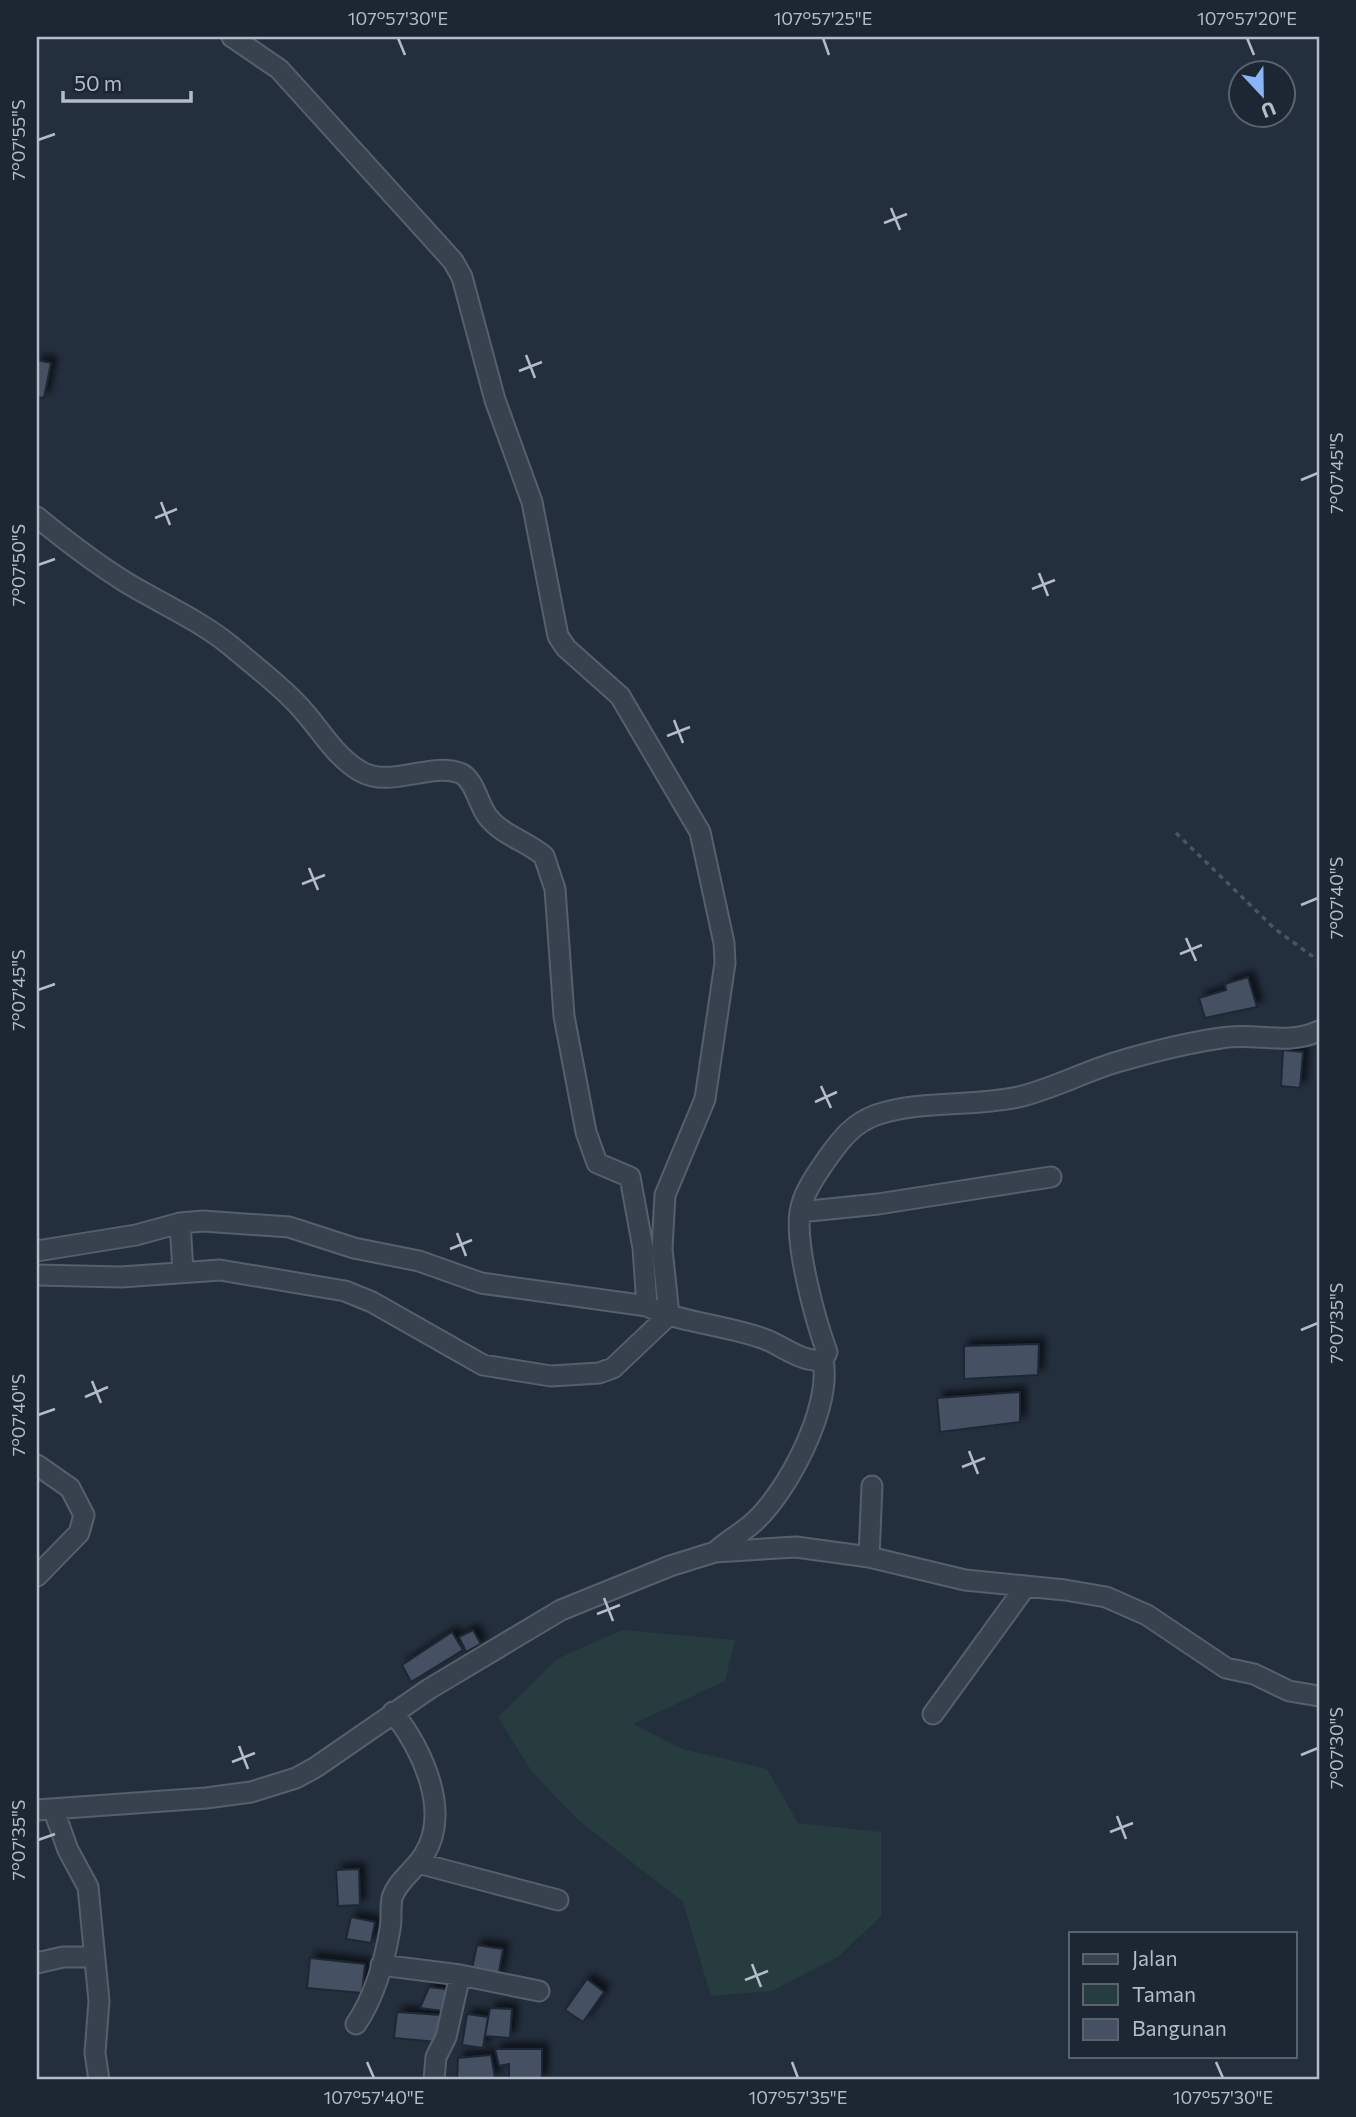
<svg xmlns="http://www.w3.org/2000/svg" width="1356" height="2117" font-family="Commissioner,sans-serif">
	<defs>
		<filter id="shadow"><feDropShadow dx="6" dy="-6" stdDeviation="3.5" flood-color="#0009"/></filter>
	</defs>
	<rect width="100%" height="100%" fill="#242f3e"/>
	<path fill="#263c3f" d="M622 1630 735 1640 725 1681 633 1724 682 1749 767 1769 798 1823 881 1832V1916L838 1957 771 1991 711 1996 683 1902 578 1820 532 1772 498 1717 557 1659Z"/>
	<path fill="#455162" stroke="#1f2835" stroke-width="2" filter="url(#shadow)" d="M37 360 51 363 44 398 37 397Z
		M1248 977 1257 1007 1205 1018 1199 998 1226 990 1225 984Z
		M1283 1050 1303 1052 1300 1088 1281 1086Z
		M1039 1344 1038 1375 964 1379V1346Z
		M1020 1392V1422L940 1432 937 1398Z
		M473 1630 481 1644 466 1652 459 1637Z
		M452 1632 463 1650 411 1682 402 1665Z
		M359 1869 360 1905 338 1906 336 1870Z
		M351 1917 375 1922 371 1943 346 1939Z
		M477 1945 503 1949 498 1978 471 1973Z
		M310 1958 365 1964 362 1993 307 1988Z
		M587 1979 604 1992 583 2022 565 2010Z
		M429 1987 446 1989 443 2011 420 2008Z
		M490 2008 512 2009 510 2038 485 2036Z
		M397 2012 440 2015 438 2042 394 2038Z
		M467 2014 488 2017 483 2048 462 2045Z
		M495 2049H542V2080H509V2064L499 2066Z
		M491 2055 495 2078 457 2080 458 2058Z"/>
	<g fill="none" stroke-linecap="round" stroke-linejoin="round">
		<defs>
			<path id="minor" d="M37 517C66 541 95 563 127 583 162 604 199 620 231 646 253 665 279 684 299 706 319 727 334 756 360 771 390 789 429 762 460 773 475 779 478 805 488 817 502 835 526 841 544 856L555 889 564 1016 586 1132 597 1163 630 1177 643 1248 647 1306C679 1323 729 1325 767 1340 784 1347 803 1363 823 1360L827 1352C815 1319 795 1246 800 1212 803 1192 818 1172 829 1156 842 1138 854 1123 876 1115 920 1100 972 1107 1018 1097 1053 1089 1083 1072 1117 1062 1151 1052 1186 1043 1221 1038 1255 1032 1287 1046 1319 1031
				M800 1212 878 1204 1051 1177
				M180 1223 183 1271
				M37 1251 136 1235 180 1223 203 1221 289 1227 354 1248 419 1261 481 1283 647 1306
				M37 1275 121 1277 220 1270 345 1291 372 1302 483 1365 551 1376 599 1373 613 1368 669 1315 662 1249 665 1195 705 1099 725 963 724 943 700 832 620 696 566 648 558 636 532 502 495 400 462 277 453 261 279 69 232 37
				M37 1465 70 1488 84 1515 79 1533 37 1576
				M715 1552C727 1541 742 1533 754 1522 788 1491 832 1407 823 1360
				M869 1557 872 1486
				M933 1714 1026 1586
				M37 1810 206 1798 251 1792 296 1778 316 1767 429 1689 561 1610 670 1566 715 1552 796 1547 869 1557 965 1580 1065 1590 1106 1597 1147 1615 1226 1668 1254 1674 1289 1691 1319 1696
				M54 1811 68 1850 88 1887 99 2001 95 2053 99 2080
				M418 1863 558 1900
				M37 1963 63 1957H93
				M381 1965 460 1975 446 2037 436 2057 434 2080
				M460 1975 539 1991
				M356 2024C374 1998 385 1960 390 1929 392 1919 390 1908 392 1898 397 1881 415 1870 424 1855 452 1810 421 1748 393 1712"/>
		</defs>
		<use href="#minor" stroke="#565f6c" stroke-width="23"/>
		<path stroke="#44595c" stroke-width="3.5" stroke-dasharray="5 5" stroke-linecap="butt" d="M1176 833 1275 929 1319 961"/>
		<use href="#minor" stroke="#38414e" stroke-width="19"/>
	</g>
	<path fill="none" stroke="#b4bcc9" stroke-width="2.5" d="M398 38 405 55M823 38 829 55M1247 38 1254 55M38 140 55 134M891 208 900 230M884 223 907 214M526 355 535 378M519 371 542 362M1301 480 1318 473M161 502 170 525M155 518 177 509M38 565 55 559M1039 573 1048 596M1032 589 1055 580M674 720 683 743M667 736 690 727M309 868 318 890M302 884 325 875M1301 905 1318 898M1186 938 1196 961M1180 954 1202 945M38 990 55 984M821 1086 831 1108M815 1102 837 1092M457 1233 466 1256M450 1249 472 1240M1301 1330 1318 1323M92 1381 101 1403M85 1397 108 1387M38 1415 55 1409M969 1451 978 1474M962 1467 985 1458M604 1598 613 1621M597 1614 620 1605M239 1746 248 1769M1301 1755 1318 1748M232 1762 255 1753M1117 1816 1126 1839M1110 1832 1133 1823M38 1840 55 1834M752 1964 761 1987M745 1980 768 1971M367 2062 374 2078M792 2062 798 2078M1216 2062 1223 2078"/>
	<rect width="1356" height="2117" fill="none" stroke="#1d2633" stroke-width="77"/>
	<rect x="1069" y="1932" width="228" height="126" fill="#1d2633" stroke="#59626f" stroke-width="2"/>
	<rect x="1083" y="1954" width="35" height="10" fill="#38414e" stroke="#59626f" stroke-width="2"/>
	<text x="1132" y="1966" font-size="21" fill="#b4bcc9">Jalan</text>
	<rect x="1083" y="1984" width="35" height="21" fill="#263c3f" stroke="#59626f" stroke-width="2"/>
	<text x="1132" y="2002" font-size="21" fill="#b4bcc9">Taman</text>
	<rect x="1083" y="2019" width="35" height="21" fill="#455162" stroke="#59626f" stroke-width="2"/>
	<text x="1132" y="2036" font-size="21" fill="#b4bcc9">Bangunan</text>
	<g transform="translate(1262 94) rotate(158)"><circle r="33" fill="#1d2633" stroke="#59626f" stroke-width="2"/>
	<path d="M0-5L12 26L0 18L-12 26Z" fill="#8ab4f8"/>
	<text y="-10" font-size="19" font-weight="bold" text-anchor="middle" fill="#b4bcc9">U</text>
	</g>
	<path d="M63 91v10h128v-10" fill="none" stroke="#b4bcc9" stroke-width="3.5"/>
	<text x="74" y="91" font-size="21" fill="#b4bcc9" stroke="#1d2633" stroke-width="5" paint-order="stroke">50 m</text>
	<rect x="38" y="38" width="1280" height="2040" fill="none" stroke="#b4bcc9" stroke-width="2.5"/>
	<g font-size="18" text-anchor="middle" fill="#b4bcc9">
		<text x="398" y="25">107°57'30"E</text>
		<text x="823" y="25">107°57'25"E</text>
		<text x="1247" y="25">107°57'20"E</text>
		<text transform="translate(19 140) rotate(-90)" y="6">7°07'55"S</text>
		<text transform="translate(1337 473) rotate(-90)" y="6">7°07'45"S</text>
		<text transform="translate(19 565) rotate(-90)" y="6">7°07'50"S</text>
		<text transform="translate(1337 898) rotate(-90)" y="6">7°07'40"S</text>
		<text transform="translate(19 990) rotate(-90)" y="6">7°07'45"S</text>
		<text transform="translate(1337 1323) rotate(-90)" y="6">7°07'35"S</text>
		<text transform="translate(19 1415) rotate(-90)" y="6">7°07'40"S</text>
		<text transform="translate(1337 1748) rotate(-90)" y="6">7°07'30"S</text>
		<text transform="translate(19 1840) rotate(-90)" y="6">7°07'35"S</text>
		<text x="374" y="2104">107°57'40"E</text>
		<text x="798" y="2104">107°57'35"E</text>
		<text x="1223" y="2104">107°57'30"E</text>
	</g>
</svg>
